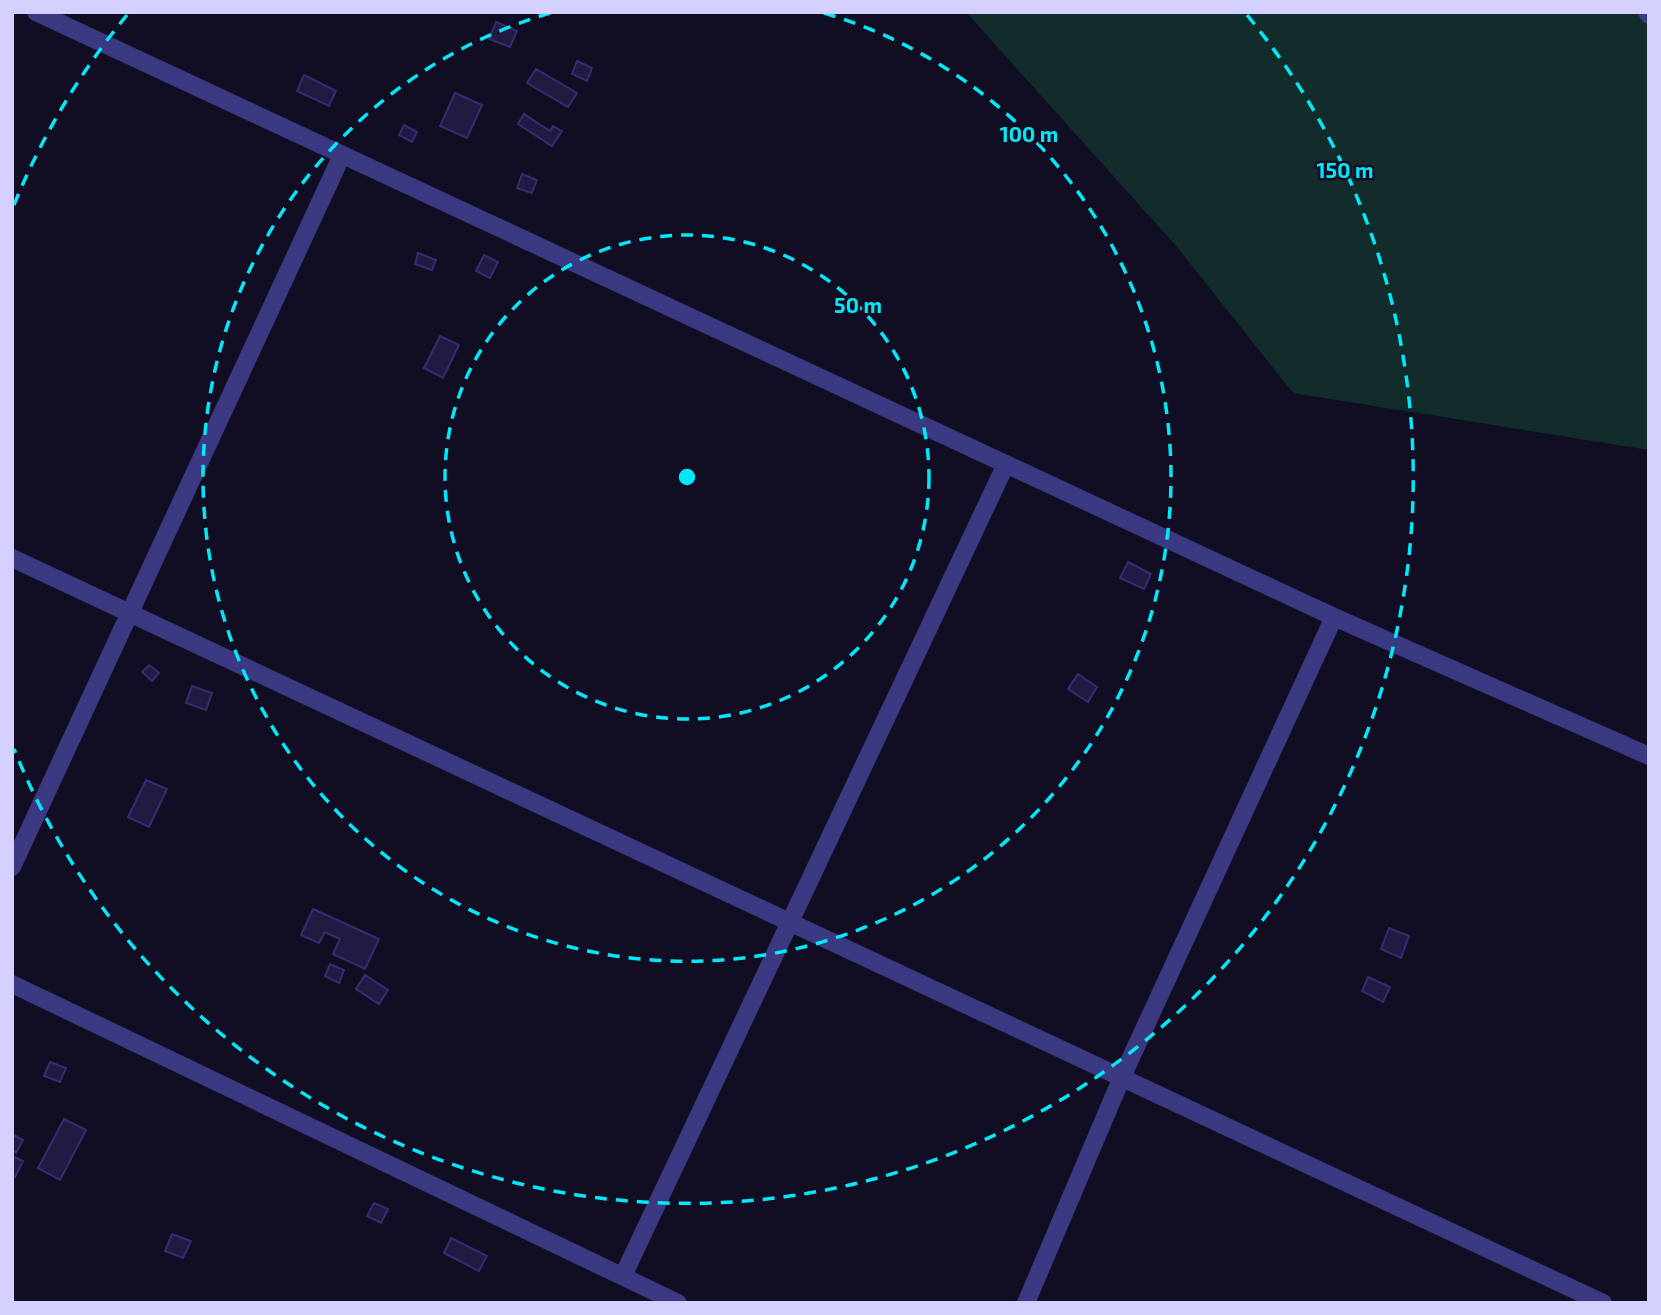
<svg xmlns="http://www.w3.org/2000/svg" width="1661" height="1315" font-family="'Exo 2',sans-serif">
	<rect width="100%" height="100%" fill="#110e23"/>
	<path fill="#112c2b" d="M966 12H1649V450L1293 393 1177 247Z"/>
	<path fill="#211a43" stroke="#372c6f" stroke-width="2" d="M496 22 517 31 510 47 489 39Z
		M577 61 592 68 587 81 572 74Z
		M536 69 577 93 568 107 527 83Z
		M304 75 336 91 329 106 297 91Z
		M455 93 482 105 467 138 440 126Z
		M524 114 550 131 553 126 562 131 552 146 518 124Z
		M404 125 417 132 412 142 399 135Z
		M522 174 537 180 532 193 517 188Z
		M418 253 436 260 432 270 415 264Z
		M484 255 498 262 490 278 476 271Z
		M440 336 459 345 443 378 424 368Z
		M1128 562 1151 574 1144 589 1120 578Z
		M149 665 159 673 152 681 142 672Z
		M1078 674 1097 687 1088 702 1068 689Z
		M192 686 212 693 206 710 186 703Z
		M146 780 167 789 149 827 128 817Z
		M313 909 379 939 365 969 333 954 340 939 325 932 319 943 301 935Z
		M1389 928 1409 936 1401 958 1381 949Z
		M330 964 344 970 339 983 325 976Z
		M365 975 388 990 379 1004 356 989Z
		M1368 977 1390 987 1383 1002 1362 991Z
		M50 1062 66 1068 60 1082 44 1076Z
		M64 1119 86 1130 60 1180 38 1168Z
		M12 1134 23 1140 16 1153 12 1151Z
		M12 1156 23 1161 15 1177 12 1176Z
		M374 1203 388 1209 381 1223 367 1216Z
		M172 1234 191 1241 183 1258 165 1251Z
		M451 1238 487 1256 479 1271 444 1253Z"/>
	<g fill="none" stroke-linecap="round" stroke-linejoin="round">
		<path stroke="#3a3981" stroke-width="18" d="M36 12 1334 617 1649 756
			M1647 12 1649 15
			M12 558 1603 1303
			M12 867 342 155
			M12 984 678 1303
			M623 1276 1006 464
			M1026 1303 1122 1077 1334 617"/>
	</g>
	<g fill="none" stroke="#02e8f9" stroke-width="3.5" stroke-dasharray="12 9">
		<circle cx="687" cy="477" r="242"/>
		<path d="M824 13A484 484 0 1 1 550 13"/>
		<path d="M14 205A726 726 0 0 1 127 15M1247 15A726 726 0 1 1 14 749"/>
	</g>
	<circle cx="687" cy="477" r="10" fill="#02e8f9" stroke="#110e23" stroke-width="3.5"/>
	<g font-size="21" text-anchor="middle" font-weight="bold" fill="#02e8f9" stroke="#110e23" stroke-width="5" stroke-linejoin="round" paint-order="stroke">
		<text x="1029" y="142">100 m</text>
		<text x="1345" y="178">150 m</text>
		<text x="858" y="313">50 m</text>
	</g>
	<rect width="1661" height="1315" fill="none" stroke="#d4d0ff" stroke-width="28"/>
</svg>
